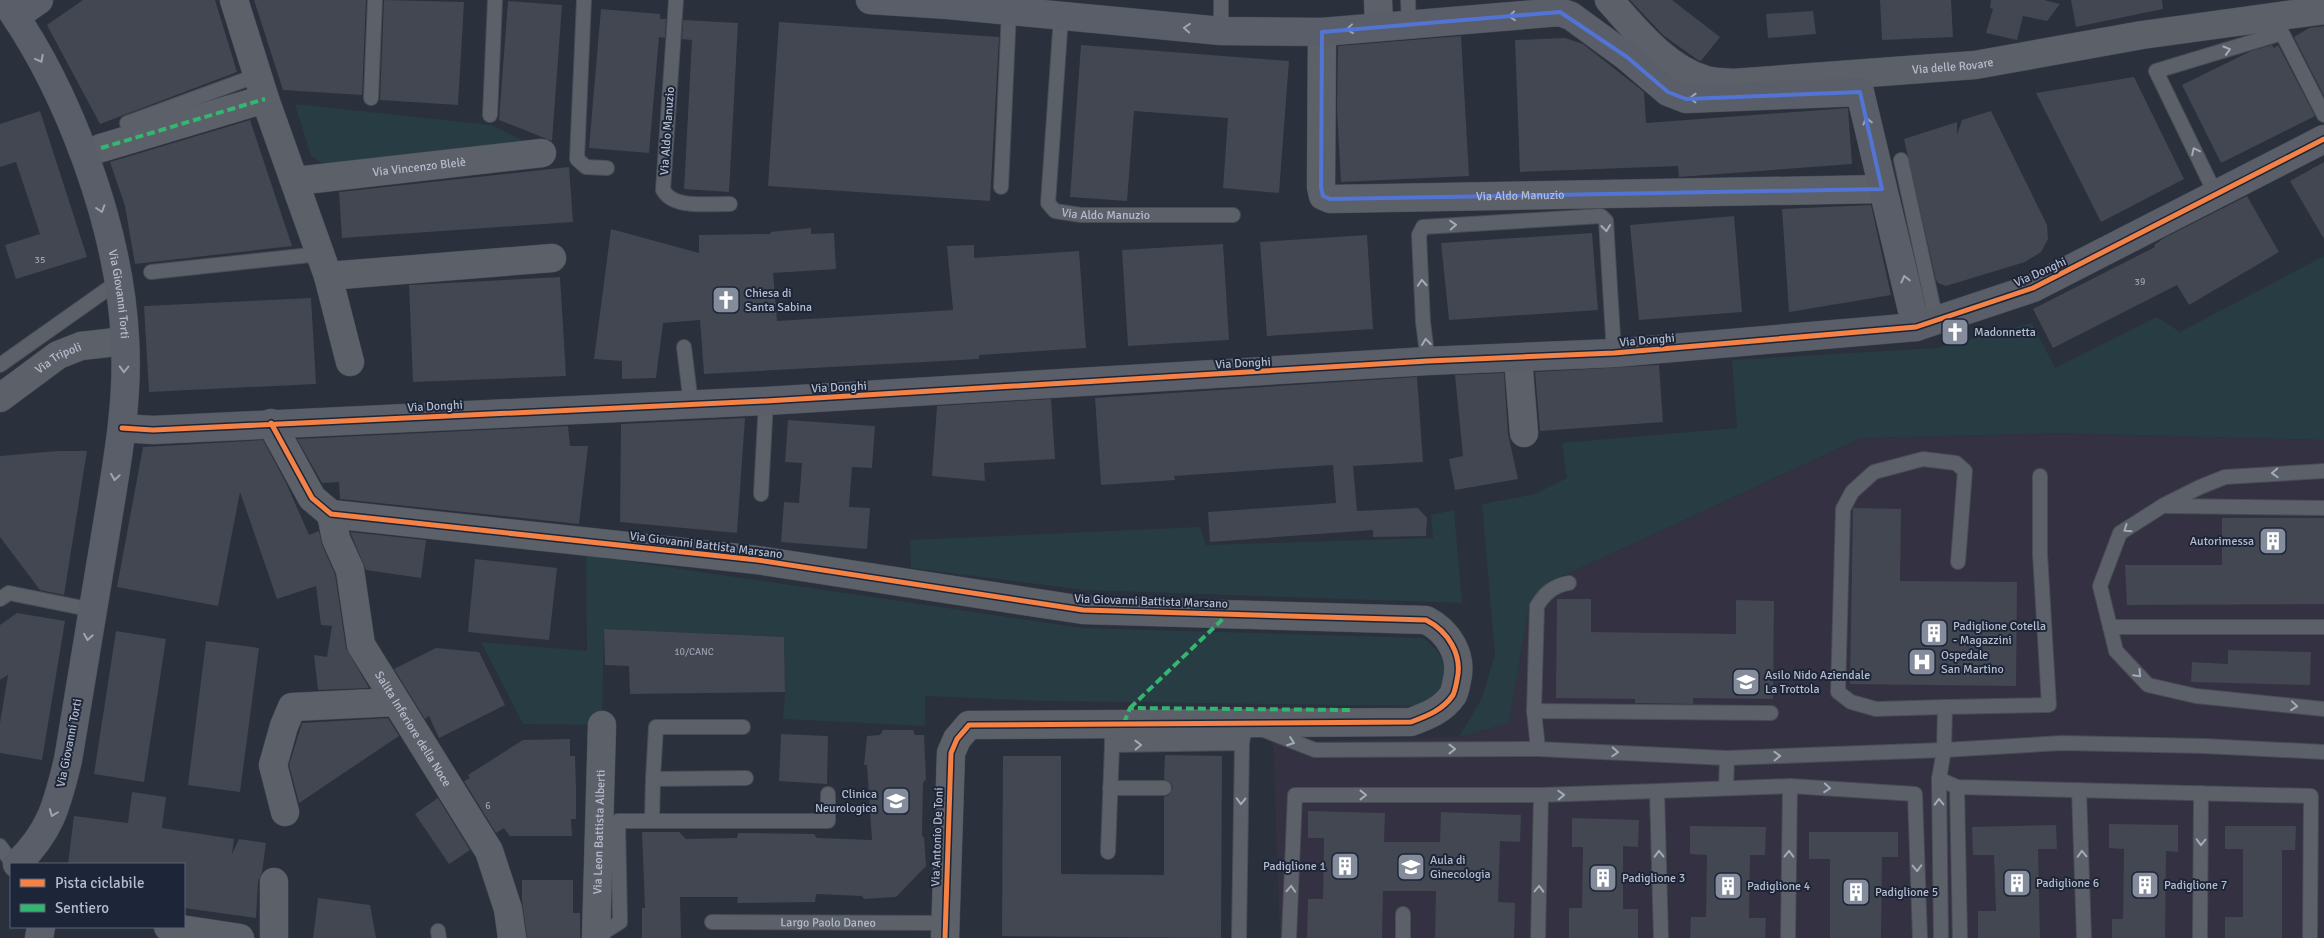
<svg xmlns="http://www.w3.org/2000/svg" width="2324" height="938" font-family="Signika,sans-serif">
	<rect width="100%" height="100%" fill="#2a303c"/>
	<path fill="#343142" d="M2059 433 2324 440V938H1280L1273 742 1459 737 1509 723 1530 600 1546 584 1861 438Z"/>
	<path fill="#273c43" d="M295 104 491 125 535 146 324 165 311 156Z
		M2324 256V440L2059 433 1861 438 1546 584 1530 600 1509 723 1459 737 1482 698 1495 654 1482 504 1535 494 1567 478 1562 443 1737 428 1732 360 1937 348 2032 323 2055 368 2157 317 2180 332Z
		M1454 510 1462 603 1084 590 911 568 910 540 1200 527 1206 545 1433 538 1431 515Z
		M586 555 1083 628 1424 638C1447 660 1450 663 1438 693L1415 706 1045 701 925 696V726L783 719 785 692 784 637 604 629 602 725 523 724 481 642 587 651Z"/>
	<path fill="#424752" d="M83 0H215L237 72 100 124 47 25Z
		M254 0H366L362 95 283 90Z
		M384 0 464 2 458 105 380 100Z
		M1630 0H1672L1720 37 1701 61 1698 60 1663 35Z
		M1880 0H1951L1953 37 1882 40Z
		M1991 0H2044L2060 4 2047 21 2023 16 2017 40 1986 33 1993 9 1990 8Z
		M2071 0H2162L2163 9 2076 27Z
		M508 1 562 5 552 141 499 120Z
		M601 9 660 14V19H666L665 38 659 37 649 153 589 148Z
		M1813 11 1816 34 1768 38 1766 14Z
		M683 20 738 23 729 192 684 189 692 40 682 39Z
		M779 22 999 37 990 201 768 186Z
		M2324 26V96L2294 37 2309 28Z
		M1461 36 1469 176 1341 182 1337 110 1338 46Z
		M1565 38 1583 44 1644 92 1646 123 1848 108 1852 164 1679 177 1678 166 1520 172 1515 40Z
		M1081 45 1289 61 1279 193 1223 188 1228 118 1134 111 1127 201 1070 197Z
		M2272 45 2274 48 2278 45 2315 116 2221 163 2182 85 2251 51Z
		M2134 77 2184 179 2101 222 2036 93Z
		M40 111 87 257 16 279 5 245 40 234 16 162 0 167V124Z
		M1991 111 2047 225 2048 239 2041 252 2025 262 1946 286 1938 283 1936 280 1904 139 1957 122V135L1962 120Z
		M250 120 292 246 135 264 125 206 110 162Z
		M2324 162V239L2290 181Z
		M569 167 573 222 342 238 339 192Z
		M2247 196 2279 252 2189 305 2177 285 2053 348 2033 309 2155 247 2154 245 2164 238Z
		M1871 205 1891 295 1789 312 1782 209Z
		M1734 216 1742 312 1639 320 1630 225Z
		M811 228V234L834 233 836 269 773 273 777 321 953 310 947 246 974 245V258L1079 251 1086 348 979 355V359L704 374 700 320 663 323 656 378 622 379V361L594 359 611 229 699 253V235L771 234 770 232Z
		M1592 233 1598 310 1449 320 1441 243Z
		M1367 235 1373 329 1267 336 1260 242Z
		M1223 244 1229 340 1128 346 1122 250Z
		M560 277 566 376 413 382 409 285Z
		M311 298 316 384 149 392 144 306Z
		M1659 365 1663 422 1540 431 1535 372Z
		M1504 373 1508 434 1518 479 1455 490 1449 459 1463 456 1455 375Z
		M1417 377 1423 462 1353 466 1357 511 1418 508 1427 518 1426 536 1373 537V530L1210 542 1208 512 1336 503 1333 465 1174 476 1175 480 1101 485 1095 398Z
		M1051 399 1055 459 984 463 985 481 932 476 937 406Z
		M745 418 737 533 620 522 621 424Z
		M788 420 875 426 872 468 852 467 849 507 870 508 867 549 781 542 784 502 799 503 802 463 785 462Z
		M568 426 570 446H588L579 524 340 499 339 482 322 483 297 439Z
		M263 440 287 485 309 535 319 531 322 545 335 574 346 648 369 688 318 690 314 655 327 657 332 626 321 625 316 586 277 599 240 492 218 606 117 587 143 447Z
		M58 451H87L64 595 40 590 0 537V456Z
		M1853 508 1901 509 1900 581 2017 582 2016 686 1850 684Z
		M2222 518H2324V604L2127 605 2125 565H2222Z
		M350 532 426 540 421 578 366 570Z
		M475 559 557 568 549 640 468 632Z
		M1557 599H1591V632L1736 634V600L1774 601 1773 699 1693 698V704L1635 703V699L1556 698Z
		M17 613 65 621 42 760 0 753V723L8 675 0 680V625Z
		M604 629 784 637 785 692 630 694 629 666 605 665Z
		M116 631 166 639 144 782 94 774Z
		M206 641 259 648 240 792 188 785Z
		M436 648 479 652 505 705 439 738 429 716 425 719 394 669Z
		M2228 650 2311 652 2310 685 2191 682 2192 662 2228 664Z
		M388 718 399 736 299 803 289 765 302 723Z
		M883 730H913L915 735H924L926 779 923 783 922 836 924 837 926 866 896 897 864 899 862 896 816 894 815 902 737 903 738 897H680L681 938H642V908H645L642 832H679L686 839 737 838 738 833 814 834 817 838 872 840 867 765H864L867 736 880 735Z
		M781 734 828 736 827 784 779 781Z
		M570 739V756H575L576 788V819H571L572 836H510L504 828 496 833 464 781 470 778 468 775 523 740Z
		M1165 755 1222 756 1221 938 1002 936 1003 756H1061V874L1164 875V797L1169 795 1173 788 1171 783 1164 779Z
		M132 792 166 797 162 828 234 839 232 854 239 839 266 843 262 872 258 882 256 918 184 908V864H68L74 816 128 823Z
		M438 798 470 850 449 864 415 814Z
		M1308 811 1385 813 1384 842H1440L1441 812 1521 815 1520 842 1500 841 1498 902 1515 903 1514 938H1435L1436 891H1383L1382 938H1307L1308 899H1323L1324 838H1308Z
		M1572 818 1639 820 1638 847 1623 846V909H1638V938H1569V908H1582L1583 847H1572Z
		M2109 824 2178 825V852L2166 851 2165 938H2112V919H2123L2124 849 2109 848Z
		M2056 825 2057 849H2038L2040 938H1978V911H1996L1994 855H1973L1972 827Z
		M1690 826 1766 827 1765 855H1750L1749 918H1766L1765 938H1690L1691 917H1706L1707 855 1690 854Z
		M2225 826H2296L2295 850H2282V938H2225V917H2243V849H2225Z
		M1809 832H1898V857H1882L1881 938H1830V859H1809Z
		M522 880H573V913H580V938H527L522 900Z
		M318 898 370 905 376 938H313Z"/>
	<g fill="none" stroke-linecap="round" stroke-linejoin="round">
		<defs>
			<g id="lane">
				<path d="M584 0 577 159 586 167 607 168"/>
				<path d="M676 0 663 190C674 210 710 203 730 204"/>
				<path d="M1221 0V31"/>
				<path d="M1408 0 1409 24"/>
				<path id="s1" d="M1061 17 1048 203 1055 211 1081 215H1233"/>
				<path d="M371 98 375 0"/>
				<path d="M490 115 495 0"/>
				<path d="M127 123 258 75"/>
				<path d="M1901 160 1936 320"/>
				<path d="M1001 187 1009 11"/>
				<path d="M2216 195 2156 71 2282 33 2324 115"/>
				<path d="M151 272 320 254"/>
				<path d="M684 347 691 404"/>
				<path d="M1428 361 1423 322 1419 235 1423 227 1601 216 1606 221 1614 353"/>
				<path d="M0 365 119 281"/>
				<path d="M2324 471 2225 477 2200 487 2164 505 2120 533 2100 586 2116 651 2148 685 2196 696 2324 709"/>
				<path d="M761 494 766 401"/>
				<path d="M2167 506 2324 508"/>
				<path d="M0 599 9 593 93 610"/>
				<path d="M2110 627H2324"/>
				<path d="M1945 707 1876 709 1851 702 1838 692 1843 509 1852 492 1874 472 1923 459 1956 463 1965 471 1958 562"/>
				<path d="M1534 711 1537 606C1545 593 1553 586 1569 583"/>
				<path d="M1112 723V745L1242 743 1239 938"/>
				<path d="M1242 743 1246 723 1315 750 1538 749 1727 758 1944 750 2062 743 2204 746 2324 752"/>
				<path d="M1538 749 1534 711 1771 713"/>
				<path d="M653 779 656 727H743"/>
				<path d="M1939 779 1957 787 2311 796 2310 938"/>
				<path d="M1957 787 1960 938"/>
				<path d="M1110 788H1164"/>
				<path d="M1726 788 1727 758"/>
				<path d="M2079 790 2084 938"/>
				<path d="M652 821 653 779 746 778"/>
				<path d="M0 846 13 864"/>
				<path d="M1108 852 1112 745"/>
				<path id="s2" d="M712 922 945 923"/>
				<path d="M438 931 439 938"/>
				<path d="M596 937 620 922 618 821H828V794"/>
				<path d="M1289 938 1295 795H1541L1657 791"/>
				<path d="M1403 938V914"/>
				<path d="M1538 938 1541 795"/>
				<path d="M1661 938 1657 791 1790 786 1915 794 1920 938"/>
				<path d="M1788 938 1790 786"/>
				<path d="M1941 938 1939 779 1944 750 1945 707 2049 705 2040 554V476"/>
				<path d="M2200 938 2201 793"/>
			</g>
			<g id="street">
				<path d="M234 0 265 99 328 276 350 362"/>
				<path d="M1378 0 1379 26"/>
				<path id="s3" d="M1609 0C1636 30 1665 68 1706 80 1714 82 1724 82 1733 83L1975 65 2142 35 2324 10"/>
				<path id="s4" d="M1322 32 1321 187 1323 196 1330 199 1882 189"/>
				<path d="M101 148 265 99"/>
				<path id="s5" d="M296 181 542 153"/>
				<path d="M328 276 552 258"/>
				<path d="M1518 358 1524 433"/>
				<path id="s6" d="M0 398 58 355 81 346 125 341"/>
				<path d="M271 423 312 498 331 514 757 560 1083 610 1426 620C1448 631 1463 655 1457 680 1456 685 1455 691 1453 695 1443 710 1427 716 1411 722L969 725 957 739 951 753 945 938"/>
				<path id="s7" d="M331 514 336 539 350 570 361 645 489 851 508 909 512 938"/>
				<path d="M285 812 273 765 284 726 292 707 396 702"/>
				<path d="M168 927 240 938"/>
				<path d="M39 938 41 927"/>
				<path d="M274 938V882"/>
				<path id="s8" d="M596 938 602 725"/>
			</g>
			<g id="secondary">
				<path id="s9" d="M4 0C69 90 120 229 125 340 129 405 115 474 105 537 93 612 80 686 68 760 57 805 51 831 17 864"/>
				<path d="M870 0 948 5 1221 31 1322 32 1560 12 1571 16 1627 57 1668 92 1686 99 1860 92 1916 327"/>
				<path d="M16 16 39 0"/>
				<path d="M122 428 153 430 766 401 1428 361 1614 353 1916 327 2033 288 2324 139"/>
			</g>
		</defs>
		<use href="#lane" stroke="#474c55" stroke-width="16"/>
		<use href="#street" stroke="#474c55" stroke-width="29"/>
		<use href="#secondary" stroke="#474c55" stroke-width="29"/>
		<use href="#lane" stroke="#5c6069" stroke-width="14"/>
		<use href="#street" stroke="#5c6069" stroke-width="28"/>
		<use href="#secondary" stroke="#5a5e68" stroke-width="28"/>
		<path stroke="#33b770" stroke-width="4" stroke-dasharray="8 4" stroke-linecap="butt" d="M101 148 265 99
			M1130 708 1228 614
			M1124 723 1130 708 1350 710"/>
		<defs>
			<path id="cycleway" d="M271 423 312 498 331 514 757 560 1083 610 1426 620C1448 631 1463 655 1457 680 1456 685 1455 691 1453 695 1443 710 1427 716 1411 722L969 725 957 739 951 753 945 938
				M122 428 153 430 766 401 1428 361 1614 353 1916 327 2033 288 2324 139"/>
		</defs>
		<use href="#cycleway" stroke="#1d2638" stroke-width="8"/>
		<use href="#cycleway" stroke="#f48246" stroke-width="5"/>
	</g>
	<defs><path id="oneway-chevron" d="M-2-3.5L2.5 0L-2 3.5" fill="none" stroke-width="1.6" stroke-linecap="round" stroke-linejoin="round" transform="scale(1.25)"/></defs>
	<g stroke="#9ea4b4">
		<use href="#oneway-chevron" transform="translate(1512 16) rotate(175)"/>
		<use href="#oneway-chevron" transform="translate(1187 28) rotate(-175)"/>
		<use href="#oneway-chevron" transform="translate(1350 29) rotate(174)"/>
		<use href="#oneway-chevron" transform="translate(40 59) rotate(62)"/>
		<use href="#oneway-chevron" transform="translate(1693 98) rotate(-179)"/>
		<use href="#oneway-chevron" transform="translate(1867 121) rotate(-104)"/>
		<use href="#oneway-chevron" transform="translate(101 209) rotate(72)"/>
		<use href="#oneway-chevron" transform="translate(1905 279) rotate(-104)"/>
		<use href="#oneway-chevron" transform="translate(124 369) rotate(92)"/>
		<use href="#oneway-chevron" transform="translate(115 477) rotate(99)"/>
		<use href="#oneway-chevron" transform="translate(88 637) rotate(99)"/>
		<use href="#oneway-chevron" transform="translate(53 813) rotate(111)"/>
	</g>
	<g stroke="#a3aab9">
		<use href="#oneway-chevron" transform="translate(2227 50) rotate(-17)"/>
		<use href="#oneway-chevron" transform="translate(2195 151) rotate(-116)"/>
		<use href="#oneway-chevron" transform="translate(1453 225) rotate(-3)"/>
		<use href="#oneway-chevron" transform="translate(1606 228) rotate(84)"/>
		<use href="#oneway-chevron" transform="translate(1422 283) rotate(-93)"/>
		<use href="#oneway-chevron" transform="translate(1426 342) rotate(-97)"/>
		<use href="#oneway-chevron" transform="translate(2275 473) rotate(177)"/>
		<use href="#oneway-chevron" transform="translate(2127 529) rotate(145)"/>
		<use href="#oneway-chevron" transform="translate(2138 674) rotate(46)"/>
		<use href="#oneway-chevron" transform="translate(2294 706) rotate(6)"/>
		<use href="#oneway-chevron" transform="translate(1291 742) rotate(20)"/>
		<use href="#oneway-chevron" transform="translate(1138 745) rotate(-1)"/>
		<use href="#oneway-chevron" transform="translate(1452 749)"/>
		<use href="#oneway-chevron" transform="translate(1615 752) rotate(3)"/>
		<use href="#oneway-chevron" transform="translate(1777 756) rotate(-2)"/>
		<use href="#oneway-chevron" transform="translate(1827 788) rotate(4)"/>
		<use href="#oneway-chevron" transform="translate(1363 795)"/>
		<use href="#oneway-chevron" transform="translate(1561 795) rotate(-2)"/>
		<use href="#oneway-chevron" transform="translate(1241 801) rotate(91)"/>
		<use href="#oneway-chevron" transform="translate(1939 802) rotate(-91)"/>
		<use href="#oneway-chevron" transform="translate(2201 842) rotate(91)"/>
		<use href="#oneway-chevron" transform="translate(1659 854) rotate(-91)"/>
		<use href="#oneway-chevron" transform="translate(1789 854) rotate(-89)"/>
		<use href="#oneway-chevron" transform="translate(2082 854) rotate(-92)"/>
		<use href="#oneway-chevron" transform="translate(1917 868) rotate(88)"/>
		<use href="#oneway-chevron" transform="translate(1291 889) rotate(-87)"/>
		<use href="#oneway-chevron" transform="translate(1539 889) rotate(-89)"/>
	</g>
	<path fill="none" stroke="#5274d4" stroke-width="4" stroke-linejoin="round" d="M1560 12 1627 57 1668 92 1686 99 1860 92 1882 189 1330 199 1323 196 1321 187 1322 32Z"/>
	<defs>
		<symbol id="church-square" viewBox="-11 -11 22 22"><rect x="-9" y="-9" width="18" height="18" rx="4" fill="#848b9a" stroke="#1d2638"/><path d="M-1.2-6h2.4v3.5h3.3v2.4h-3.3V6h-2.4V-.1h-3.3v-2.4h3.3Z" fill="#fff"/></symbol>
		<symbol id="building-square" viewBox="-11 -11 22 22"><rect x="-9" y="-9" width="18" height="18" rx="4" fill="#848b9a" stroke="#1d2638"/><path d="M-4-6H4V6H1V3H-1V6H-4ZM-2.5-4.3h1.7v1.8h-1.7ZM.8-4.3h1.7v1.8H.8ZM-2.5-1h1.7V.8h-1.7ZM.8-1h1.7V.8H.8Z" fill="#fff"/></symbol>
		<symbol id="hospital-square" viewBox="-11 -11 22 22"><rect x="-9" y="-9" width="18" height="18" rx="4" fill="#848b9a" stroke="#1d2638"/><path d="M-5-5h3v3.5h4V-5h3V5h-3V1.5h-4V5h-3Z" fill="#fff"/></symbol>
		<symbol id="school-square" viewBox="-11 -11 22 22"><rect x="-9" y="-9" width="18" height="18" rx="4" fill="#848b9a" stroke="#1d2638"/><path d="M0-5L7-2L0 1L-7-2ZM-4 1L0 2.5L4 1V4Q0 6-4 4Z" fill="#fff"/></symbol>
		<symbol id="university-square" viewBox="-11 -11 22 22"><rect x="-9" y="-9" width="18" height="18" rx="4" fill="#848b9a" stroke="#1d2638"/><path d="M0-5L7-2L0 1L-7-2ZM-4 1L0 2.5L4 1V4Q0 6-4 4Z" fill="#fff"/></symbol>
	</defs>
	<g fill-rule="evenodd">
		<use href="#church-square" x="710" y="284" width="32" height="32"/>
		<use href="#church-square" x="1939" y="316" width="32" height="32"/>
		<use href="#building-square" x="2257" y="525" width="32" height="32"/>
		<use href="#building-square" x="1918" y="617" width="32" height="32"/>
		<use href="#hospital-square" x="1906" y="646" width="32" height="32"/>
		<use href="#school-square" x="1730" y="666" width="32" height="32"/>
		<use href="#university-square" x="880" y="785" width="32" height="32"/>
		<use href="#building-square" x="1329" y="850" width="32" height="32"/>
		<use href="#university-square" x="1395" y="851" width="32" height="32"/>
		<use href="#building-square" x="1587" y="862" width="32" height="32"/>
		<use href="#building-square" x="2001" y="867" width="32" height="32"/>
		<use href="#building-square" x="2129" y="869" width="32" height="32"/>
		<use href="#building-square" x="1712" y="870" width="32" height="32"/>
		<use href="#building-square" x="1840" y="876" width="32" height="32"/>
	</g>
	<g text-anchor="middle" stroke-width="4" stroke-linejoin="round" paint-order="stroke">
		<g font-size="10" fill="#989fae">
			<text x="40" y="263">35</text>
			<text x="2140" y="285">39</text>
			<text x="694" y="655">10/CANC</text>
			<text x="488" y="809">6</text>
		</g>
		<g font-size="12" fill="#b5bccd" stroke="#1d2638">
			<text dy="4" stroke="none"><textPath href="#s3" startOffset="375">Via delle Rovare</textPath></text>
			<text transform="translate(667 131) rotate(-86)" y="4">Via Aldo Manuzio</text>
			<text dy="4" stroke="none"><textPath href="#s5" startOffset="124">Via Vincenzo Blelè</textPath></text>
			<text dy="4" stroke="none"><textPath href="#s4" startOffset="362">Via Aldo Manuzio</textPath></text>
			<text dy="4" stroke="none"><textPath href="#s1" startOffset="248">Via Aldo Manuzio</textPath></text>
			<text transform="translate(2040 272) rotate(-24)" y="4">Via Donghi</text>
			<text dy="4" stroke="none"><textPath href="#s9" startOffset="319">Via Giovanni Torti</textPath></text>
			<text transform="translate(1647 340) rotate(-5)" y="4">Via Donghi</text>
			<text dy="4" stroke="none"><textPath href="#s6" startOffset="71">Via Tripoli</textPath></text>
			<text transform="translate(1243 363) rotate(-3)" y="4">Via Donghi</text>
			<text transform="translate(839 387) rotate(-3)" y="4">Via Donghi</text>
			<text transform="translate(435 406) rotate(-3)" y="4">Via Donghi</text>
			<text transform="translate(706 545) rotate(7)" y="4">Via Giovanni Battista Marsano</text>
			<text transform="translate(1151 601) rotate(2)" y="4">Via Giovanni Battista Marsano</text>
			<text dy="4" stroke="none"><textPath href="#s7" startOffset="234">Salita Inferiore della Noce</textPath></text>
			<text transform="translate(69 743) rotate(-79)" y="4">Via Giovanni Torti</text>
			<text dy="4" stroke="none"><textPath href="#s8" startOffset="106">Via Leon Battista Alberti</textPath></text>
			<text transform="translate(937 837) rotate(-88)" y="4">Via Antonio De Toni</text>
			<text dy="4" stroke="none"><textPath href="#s2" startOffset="116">Largo Paolo Daneo</textPath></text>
		</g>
		<g font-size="12" fill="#b5bccd" stroke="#1d2638" text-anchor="start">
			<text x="745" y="297">Chiesa di<tspan x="745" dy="14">Santa Sabina</tspan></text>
			<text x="1974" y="336">Madonnetta</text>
			<text x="2254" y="545" text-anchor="end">Autorimessa</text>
			<text x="1953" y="630">Padiglione Cotella<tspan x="1953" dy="14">- Magazzini</tspan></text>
			<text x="1941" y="659">Ospedale<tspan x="1941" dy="14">San Martino</tspan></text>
			<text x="1765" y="679">Asilo Nido Aziendale<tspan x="1765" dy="14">La Trottola</tspan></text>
			<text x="877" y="798" text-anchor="end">Clinica<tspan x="877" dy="14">Neurologica</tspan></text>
			<text x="1430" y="864">Aula di<tspan x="1430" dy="14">Ginecologia</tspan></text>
			<text x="1326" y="870" text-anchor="end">Padiglione 1</text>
			<text x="1622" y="882">Padiglione 3</text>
			<text x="2036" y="887">Padiglione 6</text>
			<text x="2164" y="889">Padiglione 7</text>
			<text x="1747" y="890">Padiglione 4</text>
			<text x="1875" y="896">Padiglione 5</text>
		</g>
	</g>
	<rect x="10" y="863" width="175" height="65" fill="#1d2638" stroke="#5a6274"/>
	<rect x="20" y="879" width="25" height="8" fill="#f48246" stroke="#5a6274"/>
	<text x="55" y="888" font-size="15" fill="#b5bccd">Pista ciclabile</text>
	<rect x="20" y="904" width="25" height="8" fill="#33b770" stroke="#5a6274"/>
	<text x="55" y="913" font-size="15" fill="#b5bccd">Sentiero</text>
</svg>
